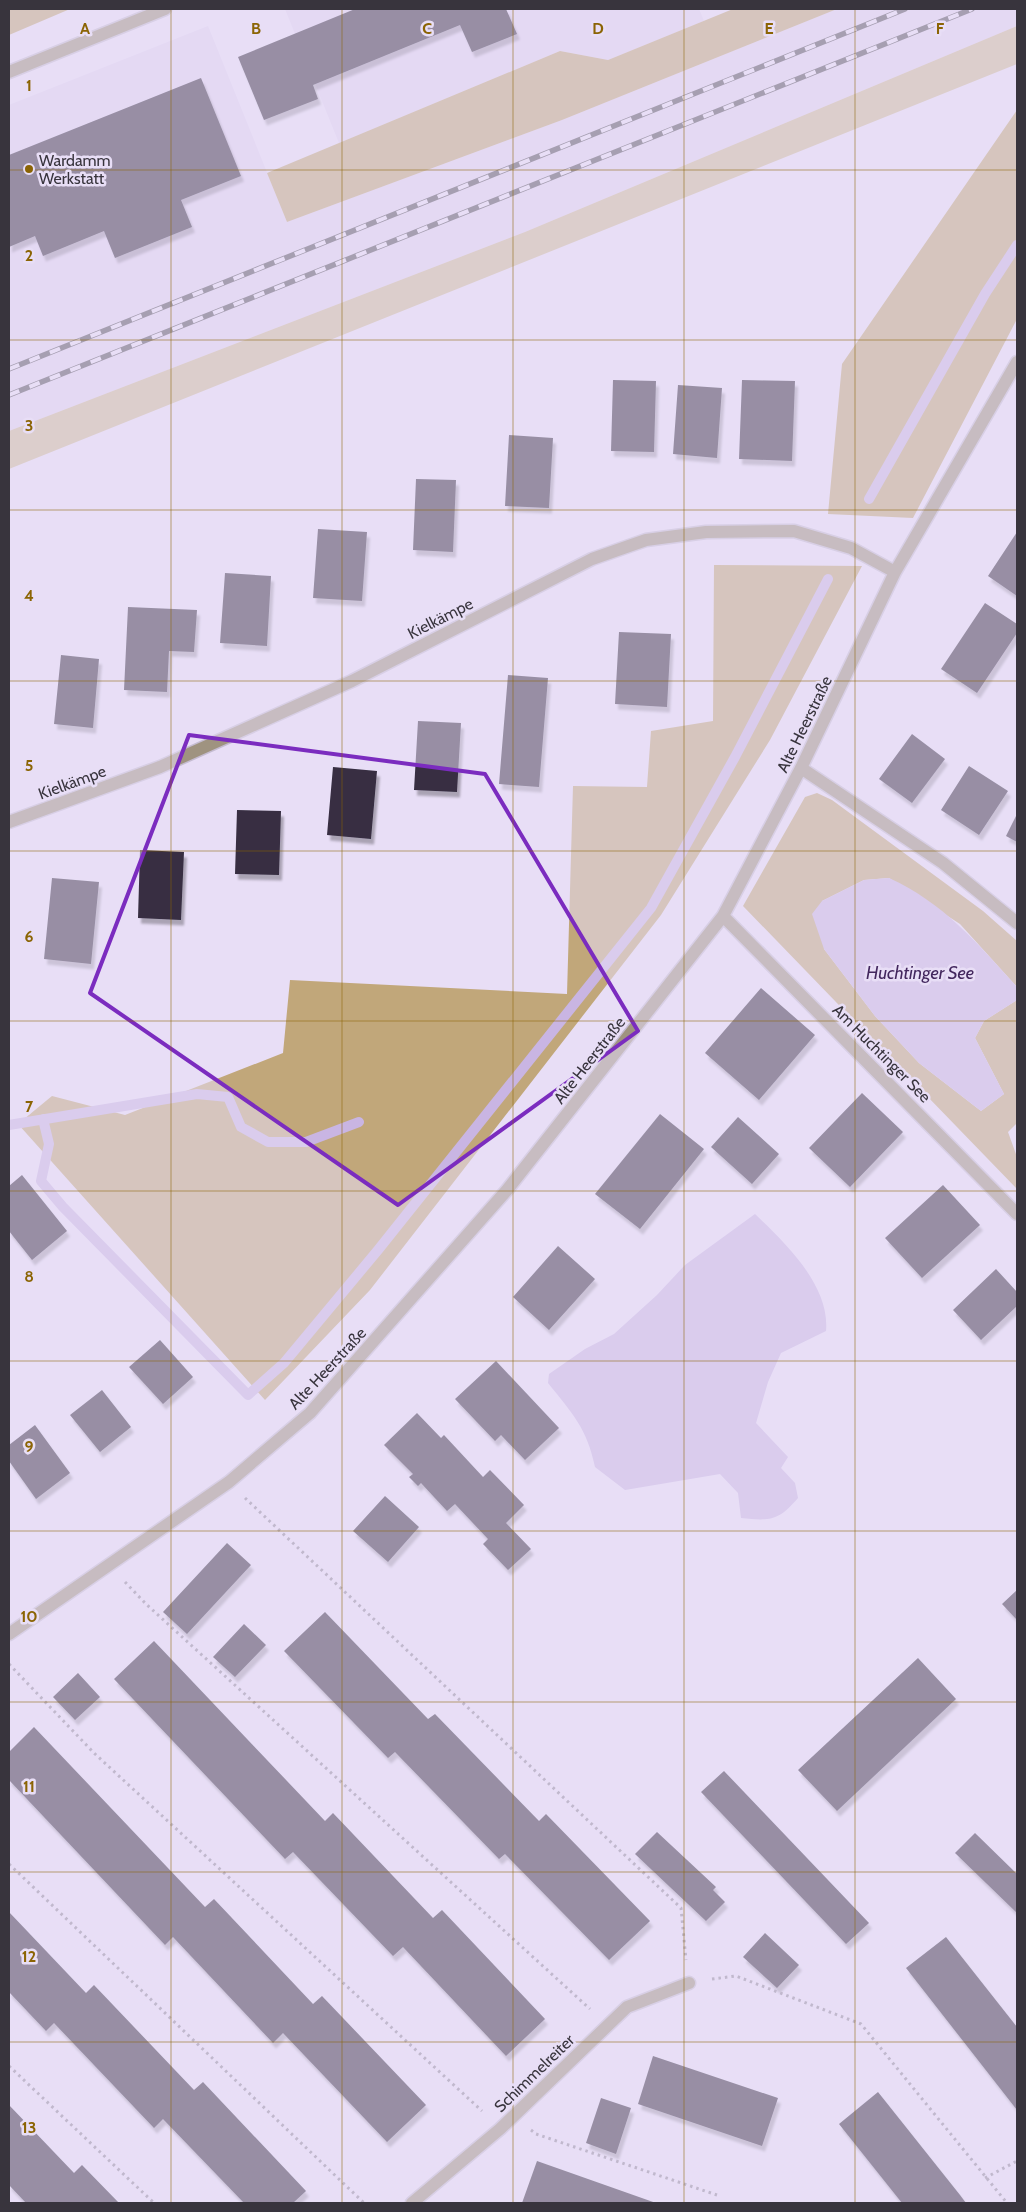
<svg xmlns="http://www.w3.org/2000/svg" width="1026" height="2212" font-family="Cabin,sans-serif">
	<defs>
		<filter id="shadow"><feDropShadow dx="3" dy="5.5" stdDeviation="1" flood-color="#0004"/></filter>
	</defs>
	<rect width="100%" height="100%" fill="#e8def6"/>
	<path fill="#e0d2f0" d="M285 9H699L704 21 608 60 560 51 339 143Z
		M837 9H1017V26L525 232 9 431V105L208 26 287 222 562 120Z"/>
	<path fill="#ceba99" d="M1017 26V64L9 469V431L525 232Z"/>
	<path fill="#c1a77a" d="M9 9H70L9 35Z
		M733 9H837L562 120 287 222 267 173 560 51 608 60Z
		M1017 110V319L913 518 828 514 842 364Z
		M714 565 862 566 770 740 661 915 370 1290 265 1400 18 1124 52 1096 125 1115 283 1053 290 980 567 994 573 786 647 787 651 731 713 721Z
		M817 793 832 800 983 911 1017 941V987L960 924 889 878 864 880 822 901 824 949 875 1016 919 1063 981 1111 1004 1094 975 1038 984 1021 1017 1000V1123L1008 1132 1017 1157V1189L743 906 805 797Z"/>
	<path fill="#c9b5e3" d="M889 878C944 903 977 943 1017 987V1000L984 1021 975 1038 1004 1094 981 1111 919 1063 875 1016 824 949 812 914 822 901 864 880Z
		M755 1214C785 1243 830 1285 826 1331L781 1353 768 1382 756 1423 788 1457 781 1468 795 1483 798 1498C778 1521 771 1521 741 1518L738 1493 720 1474 625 1490 595 1467C587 1428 572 1413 548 1383L549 1374 585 1349 614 1334 657 1295 685 1265Z"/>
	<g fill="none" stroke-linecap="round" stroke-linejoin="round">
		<path stroke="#c9b5e3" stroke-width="10" d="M869 499 985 294 1017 245
			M43 1119 49 1144 41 1181 63 1207 248 1395 284 1363 378 1250 651 908 735 757 828 579
			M9 1125 197 1094 228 1097 241 1127 268 1142H306L359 1122"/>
	</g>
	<path fill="#372f42" filter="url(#shadow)" d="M355 9H506L517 34 472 52 460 25 313 85 318 99 264 120 238 57Z
		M201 78 241 176 181 200 192 227 115 258 104 231 43 256 35 236 9 247V155Z
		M613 380 656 381 654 452 611 451Z
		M742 380 795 381 792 461 739 459Z
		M678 385 722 388 717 458 673 454Z
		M509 435 553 438 549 508 505 506Z
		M416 479 456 480 453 552 413 550Z
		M318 529 367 532 362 601 313 598Z
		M1017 532V596L988 576Z
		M225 573 271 576 267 646 220 643Z
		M985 603 1017 624V633L977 693 941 669Z
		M128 607 197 610 194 652 169 651 167 692 124 690Z
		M619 632 671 634 667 707 615 704Z
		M61 655 99 659 93 728 54 724Z
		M508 675 548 678 539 787 499 784Z
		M418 721 461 723 457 792 414 790Z
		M912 734 945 759 912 803 879 779Z
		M969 766 1008 791 979 835 941 810Z
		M333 767 377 771 371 839 327 835Z
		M237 810 281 811 279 875 235 874Z
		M1017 814V842L1006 836Z
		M140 850 184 852 181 920 138 918Z
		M52 878 99 882 91 964 44 959Z
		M761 988 815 1035 759 1100 705 1053Z
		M862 1093 903 1132 850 1187 809 1148Z
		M660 1114 704 1149 640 1229 595 1194Z
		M738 1117 779 1154 752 1184 711 1147Z
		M22 1175 67 1231 32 1260 9 1231V1186Z
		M943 1185 980 1225 922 1278 885 1238Z
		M558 1246 595 1279 549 1330 513 1297Z
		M996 1269 1017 1292V1306L981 1340 953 1310Z
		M160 1340 193 1377 163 1404 129 1367Z
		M496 1361 559 1428 525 1460 501 1435 495 1441 455 1399Z
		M102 1390 131 1427 100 1452 70 1415Z
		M417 1413 441 1438 444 1435 483 1477 490 1470 524 1505 506 1523 531 1549 508 1570 483 1544 488 1539 455 1504 447 1511 421 1483 418 1486 409 1477 413 1474 384 1445Z
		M35 1425 70 1473 36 1499 9 1461V1445Z
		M385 1496 419 1527 388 1562 353 1531Z
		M227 1543 251 1565 187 1634 163 1612Z
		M1017 1590V1620L1002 1604Z
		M325 1612 428 1719 435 1714 539 1821 546 1814 650 1921 609 1960 505 1854 499 1859 395 1752 388 1758 284 1651Z
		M244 1624 266 1645 235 1677 213 1657Z
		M154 1641 325 1821 333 1813 433 1918 442 1910 545 2019 506 2056 403 1947 393 1956 293 1852 285 1859 114 1679Z
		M918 1658 956 1699 837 1811 798 1770Z
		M78 1673 100 1697 75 1720 53 1697Z
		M34 1727 205 1907 214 1899 313 2004 322 1996 426 2105 387 2142 283 2033 273 2043 173 1937 165 1945 9 1780V1752Z
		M724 1771 869 1923 846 1944 701 1792Z
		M657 1832 716 1887 713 1890 725 1902 706 1921 635 1854Z
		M975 1833 1017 1874V1913L955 1853Z
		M9 1912 86 1993 94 1985 194 2090 203 2082 306 2191 293 2203H244L163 2119 154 2128 54 2023 46 2031 9 1992Z
		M765 1933 799 1965 777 1988 743 1957Z
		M946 1937 1017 2027V2110L906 1968Z
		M653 2056 778 2098 762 2146 638 2104Z
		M878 2092 960 2195 966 2203H902L839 2124Z
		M601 2098 631 2108 616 2154 586 2143Z
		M9 2105 74 2173 82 2165 119 2203H26L9 2185Z
		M537 2161 656 2203H522Z"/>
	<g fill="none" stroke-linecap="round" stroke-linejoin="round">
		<defs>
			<path id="minor" d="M9 72 165 9
				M801 768 943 863 1017 923
				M9 822 160 767 352 681 592 559 646 540 706 532 794 531 851 548 895 572
				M723 916 1017 1214
				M9 1634 229 1482 310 1413 507 1190 723 916 801 768 895 572 1017 362
				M412 2203 500 2129 627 2007 689 1983"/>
		</defs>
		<use href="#minor" stroke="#c5bcd1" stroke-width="15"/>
		<path stroke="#928b9c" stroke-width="3" stroke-dasharray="2.5 4" stroke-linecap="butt" d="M245 1498 681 1908 686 1960
			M125 1582 146 1604 590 2009
			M9 1664 94 1753 482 2111
			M9 1864 364 2203
			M712 1979 736 1976 861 2024 1007 2203
			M9 2066 154 2203
			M531 2130 536 2134 717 2195
			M985 2178 1017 2161"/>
		<use href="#minor" stroke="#9f9380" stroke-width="12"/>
		<defs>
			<path id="rail" d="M9 369 905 9
				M9 395 972 9"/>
		</defs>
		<use href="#rail" stroke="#57525e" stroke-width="5.5"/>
		<use href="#rail" stroke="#e8def6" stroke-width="4" stroke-dasharray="11" stroke-linecap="butt"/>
	</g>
	<path d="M0 0H1026V2212H0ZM189 735 485 774 638 1031 398 1205 90 993Z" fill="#e8def6" fill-opacity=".55" fill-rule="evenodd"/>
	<path fill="none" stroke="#7b2cbf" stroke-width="4" stroke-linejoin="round" d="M189 735 485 774 638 1031 398 1205 90 993Z"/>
	<path fill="none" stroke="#8b6404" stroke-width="1" stroke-opacity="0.55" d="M171 9V2203M342 9V2203M513 9V2203M684 9V2203M855 9V2203M9 170H1017M9 340H1017M9 510H1017M9 681H1017M9 851H1017M9 1021H1017M9 1191H1017M9 1361H1017M9 1531H1017M9 1702H1017M9 1872H1017M9 2042H1017"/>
	<circle fill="#8b6404" stroke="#e8def6" stroke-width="2" cx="29" cy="169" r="5"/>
	<g text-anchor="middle" stroke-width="5" stroke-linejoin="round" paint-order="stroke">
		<g font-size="16" fill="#38343d" stroke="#e8def6" text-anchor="start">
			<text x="39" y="166">Wardamm<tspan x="39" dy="18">Werkstatt</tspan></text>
		</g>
		<g font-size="16" fill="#38343d" stroke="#e8def6">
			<text transform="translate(440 618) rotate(-27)" y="6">Kielkämpe</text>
			<text transform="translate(804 724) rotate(-64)" y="6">Alte Heerstraße</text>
			<text transform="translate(72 782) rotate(-20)" y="6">Kielkämpe</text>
			<text transform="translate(882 1053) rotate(45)" y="6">Am Huchtinger See</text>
			<text transform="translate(589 1060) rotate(-52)" y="6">Alte Heerstraße</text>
			<text transform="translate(327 1368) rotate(-47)" y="6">Alte Heerstraße</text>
			<text transform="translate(534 2073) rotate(-44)" y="6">Schimmelreiter</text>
		</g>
		<g font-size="18" font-style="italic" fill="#43275e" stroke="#e8def6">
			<text x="920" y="979">Huchtinger See</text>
		</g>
	</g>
	<g font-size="16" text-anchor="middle" font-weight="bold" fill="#8b6404" stroke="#e8def6" stroke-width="5" stroke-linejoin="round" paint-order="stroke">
		<text x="85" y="34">A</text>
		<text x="256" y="34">B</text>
		<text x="427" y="34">C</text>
		<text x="598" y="34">D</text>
		<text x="769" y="34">E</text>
		<text x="940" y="34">F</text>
		<text x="29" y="91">1</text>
		<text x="29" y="261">2</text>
		<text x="29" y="431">3</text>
		<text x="29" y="601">4</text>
		<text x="29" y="771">5</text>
		<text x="29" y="942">6</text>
		<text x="29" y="1112">7</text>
		<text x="29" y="1282">8</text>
		<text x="29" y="1452">9</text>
		<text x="29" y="1622">10</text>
		<text x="29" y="1792">11</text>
		<text x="29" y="1962">12</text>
		<text x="29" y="2133">13</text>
	</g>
	<rect width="1026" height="2212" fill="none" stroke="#38343d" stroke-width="20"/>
</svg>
